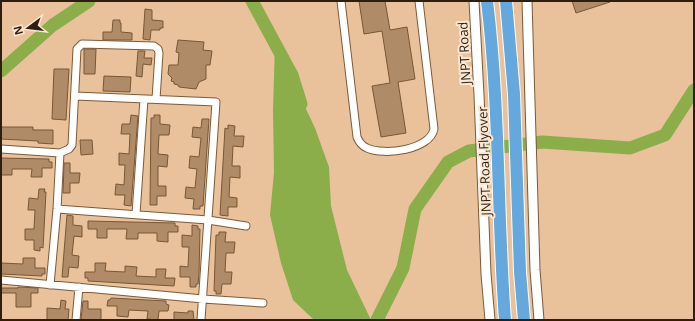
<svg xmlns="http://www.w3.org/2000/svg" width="695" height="321" font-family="'Open Sans',sans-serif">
	<rect width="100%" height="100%" fill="#e9c29c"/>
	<path fill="#8bae4b" d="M275 43 315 128 329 167 331 206 347 270 371 320H314L293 300 281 263 270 215 274 172 273 110Z"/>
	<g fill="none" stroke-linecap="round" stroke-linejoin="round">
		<path stroke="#8bae4b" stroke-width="13" d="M252 1 292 75 301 104
			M1 71 53 25 89 1
			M377 320 403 268 415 209 448 162 469 151 542 142 630 148 665 135 694 90"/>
	</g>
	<path fill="#b08b67" stroke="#795734" d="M359 1H385L390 30 407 27 415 79 398 82 406 133 381 137 372 86 390 83 382 31 364 34Z
		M572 1H610V2L576 13Z
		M145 9 152 10V20L163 21V28H160V30H151L150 40 143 39Z
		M113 20H120V23H121V32L132 33V40H103V32H112Z
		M178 40 204 42 203 50 212 51 210 65H206V79L199 82 196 89 179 87 178 85 174 84V82L171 81 172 78 168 74 169 65H178L179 53 176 52Z
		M84 49H96L95 74H84Z
		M138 51H145L144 58H152L151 65 143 64 142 77 136 76Z
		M54 69H69L66 120 52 119Z
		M104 76 131 77 130 92 103 91Z
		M131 115 138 116 131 206 124 205 125 195H115L116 184 124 185 125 165H119V153L129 154 130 134H121L122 124H130Z
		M154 115H160V124L170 125 169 135H159L158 154 168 155 167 167 158 166V186H166V196H157V205H150L151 118H154Z
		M202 119H209L203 206H200V209H193L194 199 185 198 186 187 195 188 197 169 189 168 190 156 199 157 201 138 192 137 193 127 201 128Z
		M228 125 235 126 234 136H244L243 147 233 146 232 166H240V178L230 177 229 197 237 198V207H228V216L220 215 225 128 228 129Z
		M1 127H33V130H53V144L38 143V141L1 139Z
		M80 140H92L93 154 81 155Z
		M1 158 49 159V162H52V168H42V177H31L32 169H12V175H1Z
		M64 163H70V173H80L79 183H70V193H63Z
		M39 189H45L44 192H46L43 248 40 247V251L34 250V240H25V229H34L35 210H28L29 198 38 199Z
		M67 215 73 216V225L82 226V237L74 236 72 255 79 256 78 268 69 267 68 277H62Z
		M88 221 175 223V226H178V232H168V242L157 241V233H138V239H126L127 229H107V238H97V229H88Z
		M192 225 198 226V229H200L199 274 198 284H196V287H190V277H180V266L188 267 189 247H182V235L192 236Z
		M219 232H226L225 242H235L234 253H226L225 272H232L231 284H222L221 294H216V291H214L216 235H219Z
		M23 258H35V268H45V274H42V276L1 274V263L23 264Z
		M95 263H106L105 271 125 272V266L137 267 136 276 156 277V269H166L165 278H175L174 286 88 281V278H85V272H95Z
		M18 287 38 288V293H31V307H16V293H1V288H18Z
		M111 298 166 301V304L169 305 168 311H159L158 320 147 319 148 311 129 310 128 317 117 316V306H107L108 300H110Z
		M61 300 66 301 65 309H69L68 320H47V308L60 309Z
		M83 301H88V309H101V320H81Z
		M188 311H193L194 320H174V312L188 313Z"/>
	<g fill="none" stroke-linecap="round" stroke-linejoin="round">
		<defs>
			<path id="minor" d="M341 1 357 137C359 142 362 146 367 148 384 156 430 150 434 129L419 1
				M75 96 216 102 201 320
				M1 149 60 153 69 149 72 145 77 49 82 44 154 46 158 49 159 53 156 99
				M57 209 208 220 246 226
				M136 214 144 99
				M1 280 203 299 263 303
				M50 285 57 209 60 153
				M76 320 79 287"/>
			<path id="tertiary" d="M474 1 479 95 486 274 490 320
				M527 1 535 270 539 320"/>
			<path id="trunk" d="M487 1C500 107 497 214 505 320
				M506 1 514 94 520 272 524 320"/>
		</defs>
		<use href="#minor" stroke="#7c5a37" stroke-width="9"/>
		<use href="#tertiary" stroke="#7c5a37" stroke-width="11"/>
		<use href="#trunk" stroke="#fff" stroke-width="14"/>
		<use href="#minor" stroke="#fff" stroke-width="7"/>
		<use href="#tertiary" stroke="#fff" stroke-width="9"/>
		<use href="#trunk" stroke="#64a8de" stroke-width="12"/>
	</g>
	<g text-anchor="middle" stroke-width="4" stroke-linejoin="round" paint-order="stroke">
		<g font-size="13" fill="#2d1f10" stroke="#fbe7d4">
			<text transform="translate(464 53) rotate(-93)" y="5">JNPT Road</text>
			<text transform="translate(484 161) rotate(-92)" y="5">JNPT Road Flyover</text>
		</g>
	</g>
	<rect width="695" height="321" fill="none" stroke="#2d1f10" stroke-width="4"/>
	<g transform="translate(28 28) rotate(255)" stroke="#fbe7d4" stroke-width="3" paint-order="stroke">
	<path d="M0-3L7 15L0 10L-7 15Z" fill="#2d1f10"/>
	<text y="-6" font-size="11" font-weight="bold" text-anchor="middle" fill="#2d1f10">N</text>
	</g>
</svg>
